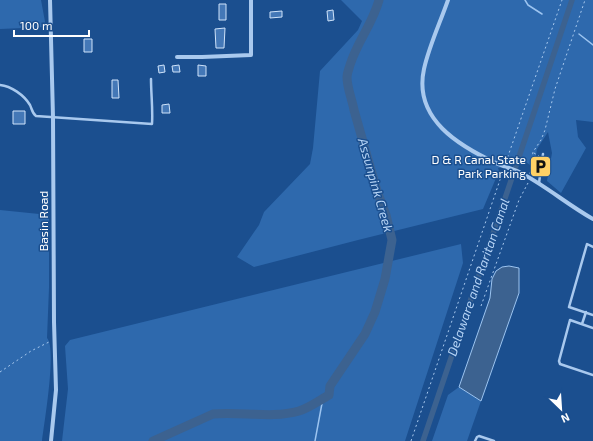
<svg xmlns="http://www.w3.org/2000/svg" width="593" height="441" font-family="'Exo 2',sans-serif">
	<rect width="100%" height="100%" fill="#1b4f8f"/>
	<path fill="#2e69ad" d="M0 0H41L46 27 0 29Z
		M341 0H593V122L576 120 578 137 586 148 561 193 547 181 552 153 548 132 537 149 534 168 526 162 498 168 499 171 483 209 358 240 254 267 237 257 259 225 264 212 310 164 313 148 320 71 358 30 362 21Z
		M0 210 49 215V288L47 338C57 348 44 424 42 441H0Z
		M461 244 463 263 405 441H62L68 389 65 346 70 340Z
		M459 387 481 401 467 441H432L448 395Z"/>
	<path fill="#3c6290" stroke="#9cc4f0" d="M509 266 519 268V293L481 401 459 387 490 298 492 279 496 271 502 267Z"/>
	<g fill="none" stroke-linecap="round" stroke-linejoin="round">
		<path stroke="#9cc4f0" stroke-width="1.5" d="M525 0 528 5 542 14
			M579 34 593 45
			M315 441 323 398"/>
		<path stroke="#3c6290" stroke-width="5.5" d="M423 441 572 0"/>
		<path stroke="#3c6290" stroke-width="9" d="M153 441 213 414C240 411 272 419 299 411 309 408 320 400 329 395L330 386 365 334 375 312 385 279 392 240 386 215 377 191 354 110C352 99 347 88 347 77 347 73 349 69 350 65 357 42 373 23 379 0"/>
	</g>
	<path fill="#4478b7" stroke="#cfe3fa" d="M219 4H226V20H219Z
		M333 10 334 20 328 21 327 11Z
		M282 11V17L270 18V12Z
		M225 28 224 48H216L215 29Z
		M84 39H92V52H84Z
		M164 65 165 72 159 73 158 66Z
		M179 65 180 72H173L172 66Z
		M198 65 206 66V76H198Z
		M112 80H118L119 98H112Z
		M169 104 170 113H162V105Z
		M13 111H25V124H13Z"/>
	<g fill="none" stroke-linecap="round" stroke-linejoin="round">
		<path stroke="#a9c9ee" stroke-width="1" stroke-dasharray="2 3" stroke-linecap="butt" d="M534 153 539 156
			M506 162 562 0
			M530 174 533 152 541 140 545 130 555 89 585 0
			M481 306 519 200 528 183
			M0 372 31 351 49 342
			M411 441 503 171"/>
		<path stroke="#a9c9ee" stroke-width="2.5" d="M0 85C11 86 24 95 30 105 32 109 32 113 36 116L152 124C153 109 151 94 151 79
			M539 183 543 154
			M593 247 587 244 569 307 593 315
			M582 324 586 312
			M593 328 570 320 559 361 560 364 593 375
			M475 441 477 437 479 436 494 441"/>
		<path stroke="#a9c9ee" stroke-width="4" d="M50 0 53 117 54 322 56 390 51 441
			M448 0C440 23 429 46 424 69 413 119 459 146 498 164 505 167 513 169 521 173 546 186 568 205 593 219
			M177 57H202L251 55V0"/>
	</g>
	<defs>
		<symbol id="parking-square" viewBox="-11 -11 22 22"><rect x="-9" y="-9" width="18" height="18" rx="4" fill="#ffd166" stroke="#1b4f8f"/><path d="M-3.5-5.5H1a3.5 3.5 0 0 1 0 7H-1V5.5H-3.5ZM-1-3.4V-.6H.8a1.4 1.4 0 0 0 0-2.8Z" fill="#111"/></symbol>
	</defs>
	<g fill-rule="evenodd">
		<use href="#parking-square" x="528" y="154" width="25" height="25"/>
	</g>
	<g text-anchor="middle" stroke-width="3" stroke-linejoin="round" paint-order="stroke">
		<g font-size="12" fill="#fff" stroke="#1b4f8f" text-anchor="end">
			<text x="526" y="164">D &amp; R Canal State<tspan x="526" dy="14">Park Parking</tspan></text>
		</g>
		<g font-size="12" fill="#fff" stroke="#1b4f8f">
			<text transform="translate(44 221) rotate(-90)" y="4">Basin Road</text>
		</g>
		<g font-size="13" font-style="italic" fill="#b5d3f5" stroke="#1b4f8f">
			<text transform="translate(376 185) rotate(74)" y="5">Assunpink Creek</text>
			<text transform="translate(478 277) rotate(-71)" y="5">Delaware and Raritan Canal</text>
		</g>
	</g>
	<g transform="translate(561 409) rotate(155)" stroke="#1b4f8f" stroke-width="3" paint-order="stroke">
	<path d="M0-3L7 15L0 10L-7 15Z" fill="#ffffff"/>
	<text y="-6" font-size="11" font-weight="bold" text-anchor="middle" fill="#ffffff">N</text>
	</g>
	<path d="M14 30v6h75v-6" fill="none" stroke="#ffffff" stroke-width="2"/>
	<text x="20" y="30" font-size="12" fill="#ffffff" stroke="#1b4f8f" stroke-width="3" paint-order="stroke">100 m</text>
</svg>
